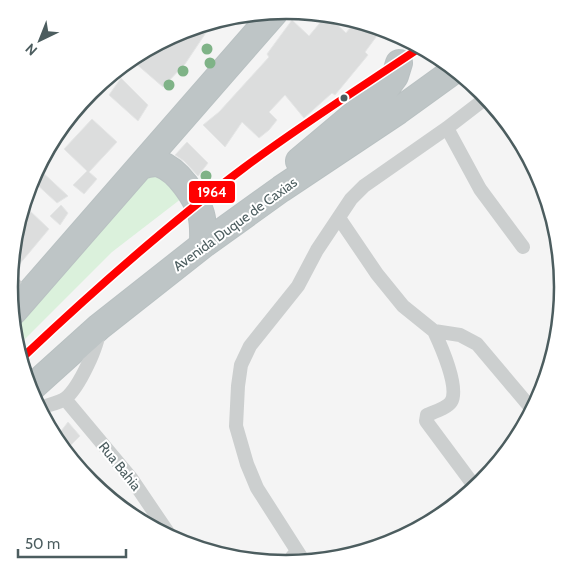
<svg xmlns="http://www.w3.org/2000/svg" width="571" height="574" font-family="Cabin,sans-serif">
	<rect width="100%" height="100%" fill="#f4f4f4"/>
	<path fill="#dbf1dc" d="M155 166 186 195 112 252 20 344 15 318Z"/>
	<path fill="#dcdddd" stroke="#e5e6e6" d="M324 18 331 19 346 33 353 24 382 29 365 52 368 55 335 95 332 93 304 118 285 95 269 112 277 120 269 130 259 138 242 122 225 147 203 125 219 112 269 57 267 54 292 20 309 36Z
		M211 25 185 64 163 87 134 62 180 31Z
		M121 78 148 105 138 121 109 95Z
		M92 119 117 142 89 172 97 179 84 194 73 185 87 171 64 149Z
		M187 142 208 163 198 176 184 161 175 155Z
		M40 170 68 196 57 203 32 180Z
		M61 205 68 213 60 225 50 216Z
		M29 210 49 229 13 272 12 271 23 214Z
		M68 422 80 436 67 449 58 435Z"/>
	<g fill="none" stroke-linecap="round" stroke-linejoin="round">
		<defs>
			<path id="highway" d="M299 161 387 87 395 76 399 63
				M141 166C147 164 154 162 160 164 178 170 196 197 201 214 204 224 203 235 203 245
				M14 311 275 12
				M29 390 99 327 203 245 281 189 398 111 452 72"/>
		</defs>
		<use href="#highway" stroke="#b9c1c2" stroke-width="28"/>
		<path stroke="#cccfcf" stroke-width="7" d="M403 61 418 49
			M202 201 246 166 383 74
			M23 357 76 307 193 207"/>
		<path stroke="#cccfcf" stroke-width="14" d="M447 128 480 189 523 247
			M339 218 377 274 403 306 434 331 460 335 477 344 531 408
			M10 280 27 297
			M434 331C441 346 460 388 451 402 447 408 434 412 427 415L426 421 475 487
			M65 399 131 478 171 537
			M40 408C47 405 60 403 66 398 79 387 98 347 99 330
			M303 560 257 488 247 464 236 426 238 386 241 365 250 346 298 286 317 250 351 199 364 186 447 128 486 98
			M287 563 297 551"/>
		<use href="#highway" stroke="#bec5c6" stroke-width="26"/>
		<defs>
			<path id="bus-1" d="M23 357C94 290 167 225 245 167 301 125 360 88 418 49"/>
		</defs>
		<use href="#bus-1" stroke="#fff" stroke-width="11"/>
		<use href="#bus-1" stroke="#f00" stroke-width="8"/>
	</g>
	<g fill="#7fb387">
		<circle cx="207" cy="49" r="5.5"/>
		<circle cx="210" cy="63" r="5.5"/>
		<circle cx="183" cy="71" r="5.5"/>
		<circle cx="169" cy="85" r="5.5"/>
		<circle cx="206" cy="176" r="5.5"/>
	</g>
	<circle fill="#4c5d5f" stroke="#fff" stroke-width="2" cx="344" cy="98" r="4.5"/>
	<g text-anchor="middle" stroke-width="4" stroke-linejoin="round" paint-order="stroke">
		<g font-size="14" fill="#4c5d5f" stroke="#fff">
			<text transform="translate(235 224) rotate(-36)" y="5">Avenida Duque de Caxias</text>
			<text transform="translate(120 466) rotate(51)" y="5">Rua Bahia</text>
		</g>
	</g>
	<path d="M0 0H571V574H0ZM18 287a268 268 0 1 1 536 0a268 268 0 1 1-536 0Z" fill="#fff" fill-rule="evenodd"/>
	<path fill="none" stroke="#4c5d5f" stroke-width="2.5" d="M18 287a268 268 0 1 1 536 0a268 268 0 1 1-536 0Z"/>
	<rect stroke="#fff" stroke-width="2" x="188" y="180" width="48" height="24" rx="5" fill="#f00"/>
	<g font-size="14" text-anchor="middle" font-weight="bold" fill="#fff">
		<text x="212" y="197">1964</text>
	</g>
	<g transform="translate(40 40) rotate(223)" stroke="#ffffff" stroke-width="4" paint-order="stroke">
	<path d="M0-4L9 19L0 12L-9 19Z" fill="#4c5d5f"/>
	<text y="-8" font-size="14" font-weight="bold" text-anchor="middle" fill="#4c5d5f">N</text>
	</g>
	<path d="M18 549v8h108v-8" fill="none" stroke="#4c5d5f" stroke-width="2.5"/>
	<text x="25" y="549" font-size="15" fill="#4c5d5f" stroke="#ffffff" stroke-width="4" paint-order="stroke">50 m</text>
</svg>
